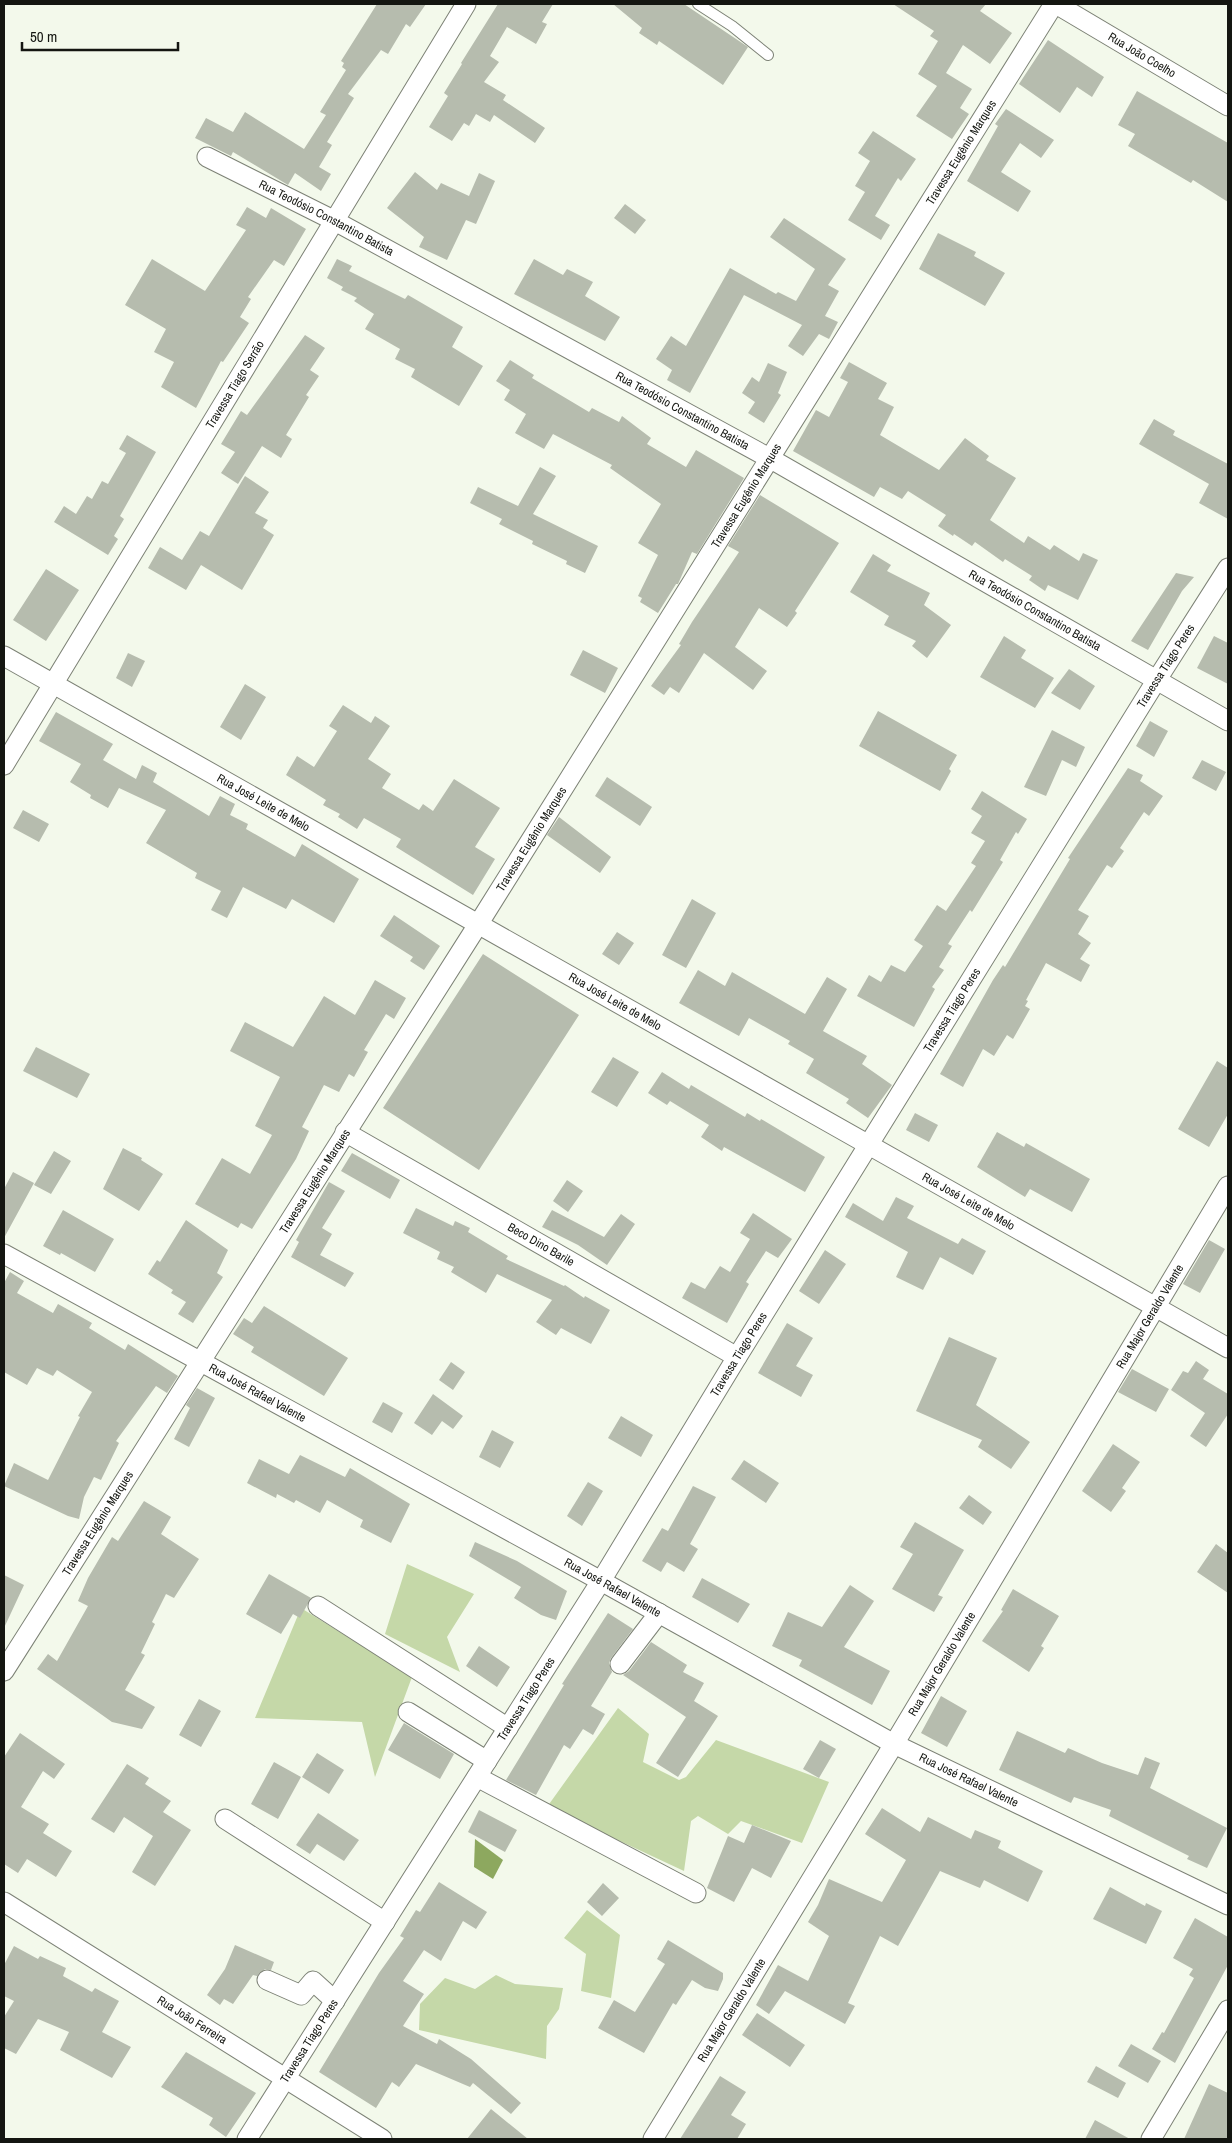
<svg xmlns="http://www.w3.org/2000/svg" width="1232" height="2143" font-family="'Archivo Narrow',sans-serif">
	<rect width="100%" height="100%" fill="#f3f9eb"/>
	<path fill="#c5d8a8" d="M407 1564 474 1594 447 1637 460 1672 385 1634Z
		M301 1608 412 1677 375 1777 362 1722 255 1718Z
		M618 1708 649 1734 643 1762 679 1780 686 1777 716 1740 829 1782 802 1843 741 1821 728 1834 698 1816 691 1821 684 1871 547 1807Z
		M587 1910 620 1935 611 1998 581 1991 586 1954 564 1938Z
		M496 1975 515 1984 563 1988 559 2009 547 2026 546 2059 419 2030 420 2004 445 1978 475 1989Z"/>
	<path fill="#8da85f" d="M475 1839 503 1860 493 1879 474 1867Z"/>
	<path fill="#b6bcae" d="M377 4H426L410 27 406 24 388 54 381 50 348 94 354 98 327 142 332 145 319 167 331 174 321 191 295 173 288 185 233 152 231 156 195 138 206 118 233 132 245 112 304 149 326 115 320 112 346 70 342 67 344 63 341 61Z
		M498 4H553L542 22 547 24 536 44 507 27 490 56 499 62 484 82 506 95 503 100 545 128 535 143 494 115 490 122 476 114 469 126 464 123 452 141 429 127 448 96 444 93 462 64 461 63Z
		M613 4H684L748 47 723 85 659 41 657 45 639 33 642 28Z
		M893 4H986L980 11 1012 33 990 64 963 45 946 73 972 89 960 108 969 114 952 139 916 116 937 86 918 74 938 41 930 36 934 31Z
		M1048 40 1104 77 1092 97 1077 87 1060 113 1019 84Z
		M1137 91 1228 143V202L1193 180 1191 183 1128 146 1135 134 1118 125Z
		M1006 109 1054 140 1041 158 1020 143 1001 172 1031 191 1018 212 967 181 998 126 995 124Z
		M873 131 916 159 901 181 898 178 875 216 890 225 881 240 848 220 865 192 855 186 870 161 858 153Z
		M415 172 437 190 441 183 469 196 479 173 495 181 476 224 466 220 447 260 419 247 424 237 387 208Z
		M625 204 646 220 635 234 614 218Z
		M247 207 266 218 271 208 306 229 284 266 274 260 248 297 251 299 240 317 249 323 223 362 221 361 196 408 161 387 174 362 154 352 166 329 125 305 152 259 205 291 246 230 236 225Z
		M784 218 846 259 828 285 839 291 825 316 838 322 829 339 819 334 803 356 788 346 802 325 744 295 690 393 667 380 672 370 656 359 671 336 686 346 730 268 776 294 778 292 796 301 815 269 770 237Z
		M938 233 976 252 974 256 1005 273 985 306 919 269Z
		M337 259 352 266 349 271 405 299 408 295 463 327 452 347 483 366 459 406 411 377 415 369 395 359 400 349 365 329 374 314 354 301 357 298 341 290 343 287 327 278Z
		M534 259 563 275 567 269 593 282 585 296 620 317 605 341 514 294Z
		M305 335 325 348 310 370 319 376 306 395 309 397 286 435 292 439 281 458 262 446 238 484 221 473 235 452 221 444 241 411 247 415Z
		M510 360 534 375 532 378 589 412 592 408 619 422 622 416 651 438 647 444 686 467 696 450 744 478 697 554 692 552 678 584H676L658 613 640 602 642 598 638 596 658 555 638 543 661 504 610 468 612 465 553 434 544 449 515 433 526 414 504 400 510 390 496 381Z
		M849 362 887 383 878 399 894 407 880 435 939 470 965 438 989 456 986 460 1016 478 990 520 1024 543 1028 536 1050 550 1054 545 1079 561 1083 553 1098 560 1078 600 1048 585 1045 591 1029 580 1032 576 1005 559 1003 562 975 542 972 546 954 534 953 536 938 526 946 515 908 491 902 499 880 487 874 497 793 451 816 410 829 417 848 382 840 378Z
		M768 363 787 372 778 393 781 395 764 423 748 413 755 402 742 393 752 377 759 382Z
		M1154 419 1175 431 1173 435 1228 464V519L1199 503 1209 484 1139 444Z
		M127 435 156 452 120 516 124 519 114 536 118 539 108 555 54 522 64 506 76 514 87 496 92 499 102 481 108 484 126 453 119 449Z
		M540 467 556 476 533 514 598 546 585 573 566 564 567 561 532 544 533 541 499 524 502 519 470 503 478 487 518 506Z
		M245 476 269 492 255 513 268 520 263 528 274 535 242 590 201 565 186 590 148 568 160 547 182 560 200 531 209 536Z
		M760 495 839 543 795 611 797 613 787 627 759 608 735 647 767 671 753 690 704 653 679 693 670 687 664 695 651 686 681 645 679 644 692 622 739 552 728 546Z
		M873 554 891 565 887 571 930 593 924 605 951 625 927 658 912 646 916 641 884 625 889 616 850 592Z
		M46 569 79 590 46 641 13 620Z
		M1176 573 1194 577 1182 591 1148 650 1131 641Z
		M1004 636 1026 650 1021 658 1054 678 1035 708 980 677Z
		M1214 636 1228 643V684L1197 668Z
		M583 650 618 668 605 693 570 675Z
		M128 653 145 661 132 687 116 678Z
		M1069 669 1095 686 1080 710 1051 693Z
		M245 684 266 697 241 740 220 727Z
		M343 705 371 723 375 716 390 726 368 759 391 774 382 788 419 810 423 804 433 811 454 779 500 808 475 847 495 859 473 895 396 847 401 839 364 818 357 829 338 817 340 814 323 805 326 800 286 775 297 756 314 767 337 731 329 726Z
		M878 711 957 755 949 769 951 771 940 791 859 746Z
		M56 712 113 744 103 760 136 779 142 765 157 773 153 782 209 816 220 796 235 804 230 815 248 824 246 829 295 857 302 844 359 879 334 923 292 899 286 909 243 887 227 918 211 910 221 891 195 878 197 873 146 843 166 810 119 788 108 808 90 798 91 795 70 782 81 764 39 741Z
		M1150 721 1168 731 1154 757 1136 746Z
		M1052 730 1085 747 1076 767 1062 760 1046 796 1024 787Z
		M1202 760 1226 772 1216 791 1192 778Z
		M1128 768 1143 775 1140 781 1163 796 1149 816 1144 812 1120 848 1124 851 1112 868 1107 865 1078 910 1089 916 1078 934 1091 943 1080 959 1090 965 1081 982 1046 963 1026 1000 1028 1001 1025 1006 1030 1009 1013 1039 1007 1035 994 1056 983 1049 963 1087 940 1074 993 980 1003 965 1005 967 1070 859 1068 858Z
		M607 777 652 807 640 826 595 796Z
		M982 791 1027 819 1018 834 1016 832 1000 860 1003 862 972 912 970 910 948 944 952 946 939 967 944 970 932 987 935 989 914 1027 857 996 869 975 881 982 891 965 905 972 923 946 914 940 937 905 946 911 976 866 971 863 985 841 971 833 982 816 971 809Z
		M23 810 49 824 39 842 13 828Z
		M559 817 611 857 600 873 547 835Z
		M692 899 716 913 686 968 662 955Z
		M394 915 440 946 424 970 410 961 413 957 380 936Z
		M617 932 634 943 619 965 602 954Z
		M483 954 579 1015 479 1170 383 1108Z
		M698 970 725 986 732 972 805 1014 827 977 847 989 823 1031 867 1056 862 1064 892 1085 868 1118 846 1103 849 1099 806 1073 814 1059 788 1044 790 1041 749 1018 739 1036 679 1003Z
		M375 980 406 998 394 1019 386 1014 364 1050 368 1052 354 1077 349 1074 339 1092 324 1085 302 1127 309 1131 296 1159 252 1229 241 1223 238 1228 195 1204 222 1158 250 1174 272 1135 255 1126 280 1077 230 1051 245 1022 293 1047 324 996 355 1015Z
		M36 1047 90 1074 77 1098 23 1071Z
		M613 1057 639 1072 617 1107 591 1092Z
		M1217 1061 1228 1068V1114L1209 1147 1178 1129Z
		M662 1072 689 1089 691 1085 745 1117 747 1113 760 1121 761 1119 825 1157 805 1192 724 1147 722 1151 701 1137 709 1125 670 1101 667 1105 648 1093Z
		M915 1113 938 1125 929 1142 906 1130Z
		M997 1132 1024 1147 1026 1143 1090 1179 1072 1212 1030 1189 1025 1197 977 1167Z
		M123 1148 142 1158 141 1160 163 1174 139 1211 103 1189Z
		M54 1151 71 1161 51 1194 34 1185Z
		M352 1153 400 1180 390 1199 341 1171Z
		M13 1172 34 1183 4 1238V1189Z
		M567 1180 583 1191 568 1212 553 1201Z
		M329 1182 345 1191 322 1228 332 1234 320 1255 354 1273 345 1287 291 1257 299 1242 296 1240Z
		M896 1197 914 1206 907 1218 958 1244 962 1238 986 1251 973 1275 940 1257 923 1290 896 1277 908 1252 845 1217 853 1203 883 1221Z
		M416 1208 453 1226 455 1221 470 1228 468 1232 508 1256 506 1259 564 1286 565 1285 584 1298 585 1296 610 1310 591 1344 561 1328 556 1335 536 1322 552 1300 497 1274 486 1293 451 1272 454 1267 437 1259 440 1252 403 1233Z
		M63 1210 114 1239 95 1272 61 1253 60 1255 43 1246Z
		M552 1210 604 1237 621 1214 635 1224 607 1265 578 1245 542 1227Z
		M753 1213 792 1239 778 1258 766 1251 746 1282 749 1284 727 1323 682 1298 691 1282 705 1289 720 1266 730 1272 750 1239 740 1233Z
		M186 1220 228 1250 217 1273 223 1277 193 1323 178 1314 186 1302 171 1293 173 1290 148 1274 157 1260 160 1262Z
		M1209 1240 1225 1249 1200 1293 1183 1284Z
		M825 1250 846 1264 819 1304 799 1291Z
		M10 1272 24 1281 17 1293 53 1313 58 1304 92 1323 89 1328 125 1350 128 1344 178 1376 167 1393 156 1386 116 1441 119 1443 101 1480 94 1477 84 1497 79 1519 68 1516 4 1486 14 1463 48 1480 80 1417 78 1416 92 1392 57 1370 53 1376 37 1368 27 1385 4 1372V1283Z
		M264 1306 348 1358 324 1396 251 1352 254 1347 233 1334 244 1318 252 1323Z
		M787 1323 813 1338 796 1366 813 1375 801 1397 758 1373Z
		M949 1337 997 1358 976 1405 1030 1442 1011 1469 978 1447 982 1440 916 1411Z
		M1196 1361 1209 1370 1203 1379 1228 1394V1414L1206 1447 1190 1436 1205 1413 1171 1390 1183 1371 1188 1373Z
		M451 1362 465 1372 453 1390 439 1380Z
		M1132 1369 1169 1389 1156 1412 1118 1392Z
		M197 1388 215 1398 189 1447 174 1439 190 1408 186 1405Z
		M433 1394 463 1416 453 1429 442 1421 432 1435 414 1423Z
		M383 1402 403 1413 392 1433 372 1422Z
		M621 1416 653 1435 641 1457 608 1438Z
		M492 1430 514 1442 500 1468 479 1457Z
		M1113 1444 1140 1462 1122 1488 1126 1491 1111 1512 1082 1491Z
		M300 1455 345 1477 350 1468 410 1504 391 1543 360 1527 363 1520 327 1500 320 1513 296 1500 294 1503 277 1494 276 1498 247 1483 259 1459 289 1474Z
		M744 1460 779 1483 766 1503 731 1479Z
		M588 1482 603 1491 582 1526 567 1516Z
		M693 1486 716 1497 690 1544 698 1549 684 1572 667 1562 661 1572 642 1561 662 1528 668 1531Z
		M969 1495 992 1512 983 1525 959 1508Z
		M144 1501 171 1517 161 1534 199 1559 174 1598 166 1594 152 1622 155 1624 141 1653 145 1655 125 1690 155 1707 142 1729 112 1722 37 1669 48 1654 57 1661 88 1606 78 1601 88 1578 112 1537 118 1541Z
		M915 1522 964 1550 938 1595 943 1597 934 1612 892 1589 913 1554 900 1547Z
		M475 1542 517 1561 567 1591 556 1620 541 1615 514 1598 521 1587 469 1556Z
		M1216 1544 1228 1553V1593L1197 1572Z
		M269 1574 311 1598 300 1618 293 1614 281 1634 246 1614Z
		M4 1575 24 1585 4 1628Z
		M702 1578 750 1604 738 1623 692 1597Z
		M850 1585 874 1601 844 1647 890 1671 872 1705 799 1666 802 1660 772 1646 788 1612 822 1627Z
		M1013 1589 1059 1616 1041 1646 1044 1648 1029 1672 982 1641 1003 1611 1001 1610Z
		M608 1613 633 1629 611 1658 609 1663 612 1672 591 1706 605 1714 593 1735 583 1729 570 1749 564 1745 536 1795 506 1780 564 1685 562 1684Z
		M651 1642 687 1665 683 1672 704 1683 694 1701 718 1716 678 1777 656 1763 686 1717 623 1675 629 1671Z
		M479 1646 510 1667 497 1687 466 1666Z
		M941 1696 967 1711 947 1747 921 1733Z
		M199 1699 221 1711 201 1747 179 1735Z
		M404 1723 454 1754 440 1779 388 1750Z
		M1017 1731 1065 1753 1068 1748 1102 1763 1138 1775 1145 1757 1160 1763 1150 1788 1227 1828 1207 1868 1187 1859 1189 1856 1109 1816 1111 1810 1074 1797 1071 1803 999 1770Z
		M20 1733 65 1764 54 1779 43 1771 21 1807 49 1824 43 1833 72 1851 56 1877 27 1859 18 1873 4 1864V1757Z
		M820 1740 836 1749 819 1778 803 1769Z
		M317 1753 344 1770 329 1794 302 1777Z
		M274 1762 301 1777 278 1819 251 1804Z
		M127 1764 149 1778 145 1784 171 1801 163 1812 191 1830 155 1886 132 1872 153 1836 124 1817 114 1833 91 1819Z
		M882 1808 920 1832 928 1817 971 1839 975 1830 1001 1841 998 1848 1043 1871 1028 1902 984 1880 980 1888 940 1871 898 1946 880 1936 848 2003 855 2006 845 2024 785 1991 769 2014 756 2005 778 1965 808 1981 829 1936 808 1922 818 1905 829 1879 882 1902 906 1860 865 1834Z
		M479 1810 517 1830 505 1852 468 1832Z
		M318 1813 359 1840 344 1861 317 1844 310 1854 296 1845Z
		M752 1825 791 1841 771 1878 752 1868 734 1902 707 1888 728 1836 744 1843Z
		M439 1882 487 1912 476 1929 463 1921 441 1961 424 1950 403 1981 424 1994 403 2026 437 2044 439 2039 471 2059 521 2103 511 2114 473 2083 470 2087 416 2064 399 2087 392 2082 376 2108 319 2072 379 1973 404 1938 400 1936 416 1910 420 1912Z
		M603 1883 619 1898 602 1916 587 1902Z
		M1110 1887 1145 1906 1146 1903 1162 1911 1146 1944 1093 1919Z
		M1195 1918 1228 1937V1965L1175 2063 1152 2049 1162 2032 1164 2033 1194 1978 1189 1975 1193 1969 1173 1958Z
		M668 1940 723 1973V1979L718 1991 705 1988 692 1980 676 2005 673 2003 644 2053 598 2028 614 2000 635 2012 665 1964 657 1959Z
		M235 1945 274 1962 271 1970 265 1969 257 1976 253 1975 233 2004 224 1999 220 2005 207 1995 225 1969Z
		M14 1946 38 1959 40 1956 66 1968 63 1976 92 1992 95 1988 119 2001 102 2032 131 2047 112 2078 60 2050 69 2032 38 2019 16 2054 4 2048V2017L14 2001 4 1996V1965Z
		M757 2013 805 2045 790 2067 742 2035Z
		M1131 2044 1161 2061 1148 2083 1118 2066Z
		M186 2052 256 2093 226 2137 209 2125 213 2118 161 2087Z
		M1096 2066 1126 2083 1118 2098 1087 2082Z
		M720 2076 746 2092 731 2115 746 2124 737 2139H680Z
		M1209 2084 1228 2093V2139H1184Z
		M491 2109 528 2139H467Z
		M1095 2120 1130 2139H1085Z"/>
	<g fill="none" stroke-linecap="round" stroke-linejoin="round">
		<defs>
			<path id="lane" d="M698 4 732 26 768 55"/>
			<g id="street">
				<path id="s1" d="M1056 4 1228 106"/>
				<path id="s2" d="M207 157 333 220 771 459 1228 721"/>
				<path id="s3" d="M4 656 1228 1348"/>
				<path id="s4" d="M4 765 466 4"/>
				<path id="s5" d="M345 1132 737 1357"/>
				<path id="s6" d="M4 1254 601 1581 894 1744 1228 1905"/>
				<path d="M318 1606 508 1728"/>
				<path d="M620 1664 659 1613"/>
				<path id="s7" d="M4 1671 479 923 1054 4"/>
				<path d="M408 1712 487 1761"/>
				<path d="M477 1777 696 1893"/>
				<path d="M225 1819 385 1922"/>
				<path id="s8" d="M4 1902 382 2139"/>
				<path d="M267 1980 301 1995 313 1981 335 2001"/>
				<path id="s9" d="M247 2139 601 1581 737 1357 1156 681 1228 568"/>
				<path id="s10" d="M653 2139 894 1744 1228 1186"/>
				<path d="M1151 2139 1228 2010"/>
			</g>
		</defs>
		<use href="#lane" stroke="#7d8276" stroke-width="12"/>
		<use href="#street" stroke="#7d8276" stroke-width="21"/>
		<use href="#lane" stroke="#fff" stroke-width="10"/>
		<use href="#street" stroke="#fff" stroke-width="19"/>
	</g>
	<g text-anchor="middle" stroke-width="4" stroke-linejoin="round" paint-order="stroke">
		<g font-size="12" fill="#141611" stroke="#f3f9eb">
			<text dy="4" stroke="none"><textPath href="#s1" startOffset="100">Rua João Coelho</textPath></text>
			<text dy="4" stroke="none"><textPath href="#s7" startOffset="1795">Travessa Eugênio Marques</textPath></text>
			<text dy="4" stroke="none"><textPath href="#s2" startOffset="134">Rua Teodósio Constantino Batista</textPath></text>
			<text dy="4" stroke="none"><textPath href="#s4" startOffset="445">Travessa Tiago Serrão</textPath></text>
			<text dy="4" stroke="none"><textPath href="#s2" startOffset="539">Rua Teodósio Constantino Batista</textPath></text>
			<text dy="4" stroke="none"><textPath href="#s7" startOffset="1390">Travessa Eugênio Marques</textPath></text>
			<text dy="4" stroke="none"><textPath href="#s2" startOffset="944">Rua Teodósio Constantino Batista</textPath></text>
			<text dy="4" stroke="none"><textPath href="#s9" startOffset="1736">Travessa Tiago Peres</textPath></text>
			<text dy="4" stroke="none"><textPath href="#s3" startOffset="298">Rua José Leite de Melo</textPath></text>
			<text dy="4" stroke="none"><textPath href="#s7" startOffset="985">Travessa Eugênio Marques</textPath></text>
			<text dy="4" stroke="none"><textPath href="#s3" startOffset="702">Rua José Leite de Melo</textPath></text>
			<text dy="4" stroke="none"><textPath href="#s9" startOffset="1331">Travessa Tiago Peres</textPath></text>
			<text dy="4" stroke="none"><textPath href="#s7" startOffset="580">Travessa Eugênio Marques</textPath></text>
			<text dy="4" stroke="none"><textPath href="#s3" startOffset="1108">Rua José Leite de Melo</textPath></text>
			<text dy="4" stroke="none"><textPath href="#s5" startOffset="226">Beco Dino Barile</textPath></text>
			<text dy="4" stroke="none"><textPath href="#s10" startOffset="961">Rua Major Geraldo Valente</textPath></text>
			<text dy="4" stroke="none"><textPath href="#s9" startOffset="926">Travessa Tiago Peres</textPath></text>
			<text dy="4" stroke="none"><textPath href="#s6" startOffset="289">Rua José Rafael Valente</textPath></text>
			<text dy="4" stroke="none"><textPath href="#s7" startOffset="175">Travessa Eugênio Marques</textPath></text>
			<text dy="4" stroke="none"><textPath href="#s6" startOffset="694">Rua José Rafael Valente</textPath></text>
			<text dy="4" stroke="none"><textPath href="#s10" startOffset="556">Rua Major Geraldo Valente</textPath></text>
			<text dy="4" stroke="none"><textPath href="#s9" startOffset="521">Travessa Tiago Peres</textPath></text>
			<text dy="4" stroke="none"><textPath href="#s6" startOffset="1099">Rua José Rafael Valente</textPath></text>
			<text dy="4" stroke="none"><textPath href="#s10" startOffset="151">Rua Major Geraldo Valente</textPath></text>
			<text dy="4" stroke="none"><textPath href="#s8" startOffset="222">Rua João Ferreira</textPath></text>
			<text dy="4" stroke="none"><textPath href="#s9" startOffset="116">Travessa Tiago Peres</textPath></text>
		</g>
	</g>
	<rect width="1232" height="2143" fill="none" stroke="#141611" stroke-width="10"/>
	<path d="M22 42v8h156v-8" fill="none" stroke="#141611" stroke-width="2.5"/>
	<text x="30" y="42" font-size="15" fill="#141611" stroke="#f3f9eb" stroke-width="4" paint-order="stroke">50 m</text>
</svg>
